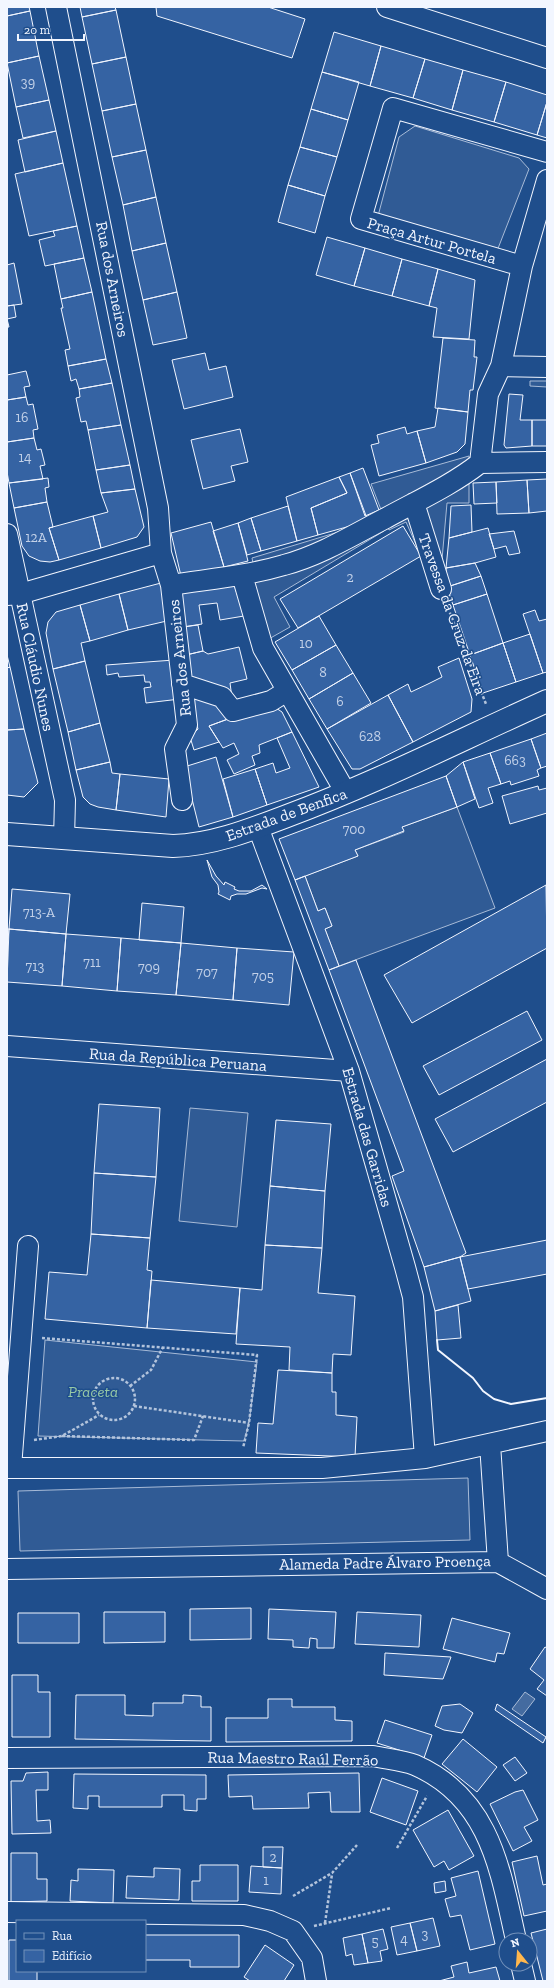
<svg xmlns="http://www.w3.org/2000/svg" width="554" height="1988" font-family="'Zilla Slab',serif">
	<rect width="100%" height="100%" fill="#1f4e8c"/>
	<path fill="#305b95" stroke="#a8bbd7" d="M415 126 519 158 529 169 497 251 378 216 399 137Z
		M530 381H547V387L530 386Z
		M469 456V503H447L441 571 425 565 406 522 389 530 371 484Z
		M378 520 384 531 274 597 290 627 267 640 244 566 253 563 252 558Z
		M457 807 495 908 339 966 325 929 332 926 325 908 318 911 305 876 358 856 355 850 404 832 402 827Z
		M190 1108 248 1113 237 1227 179 1221Z
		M45 1340 257 1362 249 1423 244 1441 38 1436Z
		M468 1478 470 1540 20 1551 18 1491Z"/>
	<path fill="#446ba0" stroke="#a8bbd7" d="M525 1692 535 1699 522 1716 512 1709Z"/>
	<path fill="#3563a3" stroke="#f2f6ff" d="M7 7H29L30 11 7 16Z
		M80 7H115L116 10 82 17Z
		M156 7H268L305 19 292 58 157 16Z
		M116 10 126 57 92 64 82 17Z
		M30 11 39 56 7 63V16Z
		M334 32 381 46 370 86 322 72Z
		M381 46 425 59 413 98 370 86Z
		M39 56 49 100 16 107 7 63Z
		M126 57 136 104 102 111 92 64Z
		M425 59 463 70 452 110 413 98Z
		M463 70 506 82 494 122 452 110Z
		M322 72 359 82 348 120 311 109Z
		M506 82 547 95V102L537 135 494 122Z
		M49 100 56 131 23 138 16 107Z
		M547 102V138L537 135Z
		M136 104 146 150 112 157 102 111Z
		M311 109 348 120 337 157 300 147Z
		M56 131 63 163 25 172 18 140Z
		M300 147 337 157 325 196 288 185Z
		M146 150 156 197 123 205 112 157Z
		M63 163 77 226 29 236 15 174Z
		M288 185 325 196 315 233 278 222Z
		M156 197 166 243 132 251 123 205Z
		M77 226 84 258 45 266 39 240 55 236 53 231Z
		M327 237 365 248 354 286 316 275Z
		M166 243 177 292 143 300 132 251Z
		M365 248 402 259 392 296 354 286Z
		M84 258 92 292 61 299 54 264Z
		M402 259 438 269 429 306 392 296Z
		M14 263 22 304 7 306V265Z
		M438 269 475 280 469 339 433 337 437 308 429 306Z
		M92 292 106 359 68 366 65 350 70 349 61 308H63L61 299Z
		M177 292 187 338 153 345 143 300Z
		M14 305 16 317 7 319 9 327H7V306Z
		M443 338 475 340 474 357H477L473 390H470L468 412 435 408Z
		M205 353 209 370 226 366 233 397 184 409 172 360Z
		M106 359 112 383 79 389 76 379 71 381 68 366Z
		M26 371 30 386 24 387 26 397 7 400V375Z
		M112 383 121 425 88 430 86 421 81 422 76 398 80 397 79 389Z
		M509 394 523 395 520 420H532V446L506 448 504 445Z
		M26 397 28 405 33 404 38 429 33 430 34 438 7 442V400Z
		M438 408 468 412 465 444 457 452 426 463 417 431 435 427Z
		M532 420H547V446H532Z
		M121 425 130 465 96 470 88 430Z
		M405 427 407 434 417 431 426 463 379 476 371 445 379 443 377 435Z
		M240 429 248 462 231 466 235 481 203 489 191 440Z
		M34 438 37 450 41 449 45 465 40 466 43 479 9 483 7 472V442Z
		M130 465 135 489 101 493 96 470Z
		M363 468 379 510 365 516 350 473Z
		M350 473 368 521 318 535 311 508 347 493 339 477Z
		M339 477 347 493 311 508 318 535 297 541 286 497Z
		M48 478 49 487 45 488 47 502 14 508 9 483Z
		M547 479V511L529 513 527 480Z
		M527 480 529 513 497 514 496 482Z
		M496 482 497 503 474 504 473 483Z
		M135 489 144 527 137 537 101 548 93 516 108 512 101 493Z
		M47 502 53 527 49 528 59 560 50 562 40 561 29 556 22 546 14 508Z
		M471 505 472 532 449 538 451 506Z
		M288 506 297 541 261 551 251 518Z
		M93 516 101 548 59 560 49 528Z
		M251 518 261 551 247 555 238 523Z
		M211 522 224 567 181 576 171 533Z
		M238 523 248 561 224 567 213 531Z
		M403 526 421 556 298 628 280 599Z
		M488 528 496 557 475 563 446 568 449 538Z
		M514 531 520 553 509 555 506 546 494 549 489 534Z
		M475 563 481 576 447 587 446 568Z
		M481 576 487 594 453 605 447 587Z
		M233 581 244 616 220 620 217 603 199 605 202 624 183 627 179 589Z
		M161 583 171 620 128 630 119 594Z
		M119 594 128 630 90 641 80 605Z
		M487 594 503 643 470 655 453 605Z
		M80 605 90 641 81 643 85 661 53 669 46 633 48 622 56 612Z
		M535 610 539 621 547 619V672L543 673 523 614Z
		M319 616 336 645 292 670 275 642Z
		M198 625 203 651 186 655 183 627Z
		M530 634 543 673 516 682 503 643Z
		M503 643 516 682 483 693 470 655Z
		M336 645 353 673 309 699 292 670Z
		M239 647 247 679 230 683 232 698 193 681 186 655 203 651 208 654Z
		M7 655 10 667 7 668Z
		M459 658 472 699 471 712 413 742 388 695 408 684 411 692 428 684 442 677 438 667Z
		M174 660 180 699 146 703 144 688 151 687 150 682H145L144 675 119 677 118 673 107 675 106 665Z
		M85 661 100 723 68 732 53 669Z
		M10 667 24 729 7 730V668Z
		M353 673 371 703 327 729 309 699Z
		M186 688 218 697 228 719 209 726 219 742 194 750 190 737 198 729Z
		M388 695 413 742 360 769H352L327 729Z
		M276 708 282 712 292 732 259 745 260 753 252 756 255 765 234 774 227 760 239 754 234 743 223 748 209 726 228 719Z
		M100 723 110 762 76 770 68 732Z
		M24 729 38 783 24 797 7 795V730Z
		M292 732 319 787 267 805 255 769 273 763 276 773 290 768 277 738Z
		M547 733V766L541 768 531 739Z
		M531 739 541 768 537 770 539 776 511 785 510 781 501 784 490 753Z
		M490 753 501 784 488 788 493 803 479 808 463 762Z
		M216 757 233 817 199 827 184 767Z
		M110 762 112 773 120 774 116 810 98 807 90 804 83 797 76 770Z
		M463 762 475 799 457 807 446 776Z
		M255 769 267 805 233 817 223 779Z
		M120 774 169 779 166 817 116 810Z
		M446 776 457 807 402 827 404 831 355 850 358 856 295 880 279 839Z
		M538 786 539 790 547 788V813L510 824 502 796Z
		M207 860 216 876 224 885 225 882 235 887 234 889 239 891H251L262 885 267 889 262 888 246 894H237L231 896 230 900 218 894 219 892 218 885 212 877Z
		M305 876 318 911 325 908 332 926 325 929 339 966 329 970 295 880Z
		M546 885 547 948 412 1023 384 975Z
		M12 889 70 894 66 934 9 929Z
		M142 903 184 907 181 943 139 940Z
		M7 929H9L7 951Z
		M9 929 66 934 62 986 7 982Z
		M66 934 121 938 117 991 62 986Z
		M121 938 181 943 176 995 117 991Z
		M181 943 237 948 233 1000 176 995Z
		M237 948 294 952 289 1005 233 1000Z
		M356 960 466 1253 460 1257 424 1267 392 1176 404 1171 329 970Z
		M527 1011 542 1040 439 1095 423 1066Z
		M547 1059V1102L453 1152 435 1119Z
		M99 1104 160 1108 156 1177 94 1173Z
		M276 1120 331 1124 325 1191 270 1186Z
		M94 1173 156 1177 150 1238 91 1234Z
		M270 1186 325 1191 322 1248 265 1245Z
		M91 1234 150 1238 147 1270 152 1271 147 1328 45 1319 49 1272 87 1275Z
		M547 1240V1274L468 1289 460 1257Z
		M265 1245 322 1248 318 1293 355 1296 351 1355 333 1354 332 1373 289 1370 290 1347 236 1344 240 1288 262 1290Z
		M460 1257 471 1301 435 1311 424 1267Z
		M151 1280 240 1288 236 1334 147 1328Z
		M458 1305 461 1338 437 1340 435 1311Z
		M278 1370 332 1373V1392H336V1415L357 1417 355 1457 256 1453 258 1423 273 1424Z
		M251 1608V1639L190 1640V1609Z
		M269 1609 336 1612 334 1648H317V1639L310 1638 309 1648 293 1647V1640L268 1639Z
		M104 1612H165V1642L104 1643Z
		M357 1612 421 1615 419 1647 355 1644Z
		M18 1613H79V1643H18Z
		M452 1618 510 1633 504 1654 497 1653 495 1662 443 1649Z
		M545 1647 547 1648V1696L537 1689 544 1680 530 1669Z
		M385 1653 451 1657 443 1679 384 1675Z
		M12 1675H38V1692H50V1737H12Z
		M76 1695H125V1715L153 1716V1703H183V1695L201 1696V1707H211V1741L75 1739Z
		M268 1699H292V1707H335V1720L352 1721V1741L226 1742V1718H268Z
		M460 1704 473 1713 462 1733 444 1730 435 1726 442 1706Z
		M497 1704 546 1737 543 1743 495 1710Z
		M385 1720 432 1735 424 1758 377 1743Z
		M463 1739 497 1767 477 1792 442 1764Z
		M515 1757 527 1773 515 1781 503 1765Z
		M48 1772V1790H36L37 1821 50 1820 51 1833 12 1834 11 1781H23L26 1773Z
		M359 1773 360 1812H331L330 1792 308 1793 309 1808 253 1809 252 1796 229 1797 228 1775Z
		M74 1774 206 1775V1799H197V1811L184 1810V1795H162V1807H99V1796H88V1809L73 1808Z
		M382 1778 418 1791 406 1825 370 1812Z
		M523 1790 538 1820 524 1827 532 1841 513 1851 490 1804 515 1792Z
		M448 1810 474 1856 449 1870 444 1861 434 1867 413 1830Z
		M263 1847H283L282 1868 263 1867Z
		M11 1853H37V1879H47V1901L11 1902Z
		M537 1856 543 1885 547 1884V1911L524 1916 512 1862Z
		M200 1865H238V1901H192V1881H200Z
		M251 1866 282 1868 281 1894 249 1892Z
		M154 1868 180 1869 179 1900 126 1898 127 1876 154 1877Z
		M78 1869 114 1870 113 1903 70 1901 71 1880 78 1881Z
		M478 1871 495 1944 470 1950 461 1915 450 1917 445 1899 456 1896 451 1878Z
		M445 1881 446 1891 435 1893 434 1883Z
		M433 1918 440 1946 417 1951 410 1923Z
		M410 1923 417 1951 397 1955 391 1927Z
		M383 1929 388 1949 380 1951 382 1961 368 1963 362 1934Z
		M547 1929V1981H543L531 1933Z
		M362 1934 368 1963 354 1965 352 1954 346 1956 343 1938Z
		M145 1935H239V1967H190V1960H145Z
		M9 1940H17V1971H37V1981H9Z
		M265 1945 294 1965 284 1981H250L244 1977Z
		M467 1962 469 1973 496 1967 500 1981H439L454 1977 451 1966Z"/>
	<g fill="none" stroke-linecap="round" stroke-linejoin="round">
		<defs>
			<path id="street" d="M56 7 158 508 161 553
				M387 7 547 58
				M522 266 361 219 393 108 547 152
				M501 366 547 367
				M480 463 488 394 501 366 522 266 547 180
				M480 463 547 462
				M414 503 441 589
				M7 534 65 800 64 839
				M242 575 263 648 346 793
				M171 585 187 725 175 749 182 800
				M7 595 20 594 161 553 171 585C209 579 247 576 284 565 321 555 353 535 386 518 417 501 452 485 480 463
				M182 684 222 697 233 711 271 701 287 691
				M258 827 349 1071 405 1267 413 1297 425 1458
				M7 1046 349 1071
				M490 1444 498 1562
				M7 1468H322L425 1458 547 1431
				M11 1468 28 1246
				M7 1569 498 1562 547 1589
				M7 1758 373 1756C387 1759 403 1760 415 1765 490 1798 500 1869 516 1940
				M7 1912 244 1915 270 1921 293 1931 312 1958 316 1981
				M521 1964 525 1981"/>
			<path id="secondary" d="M7 834 173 846C212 845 250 830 287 816 376 783 460 740 547 701"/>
		</defs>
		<use href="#street" stroke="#f2f6ff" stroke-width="22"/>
		<use href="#secondary" stroke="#f2f6ff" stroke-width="24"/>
		<path stroke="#b3c4dc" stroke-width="2.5" stroke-dasharray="3 2" stroke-linecap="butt" d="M448 608 486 704
			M42 1338 257 1355 249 1423 243 1448
			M93 1399a21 21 0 1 1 42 0a21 21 0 1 1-42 0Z
			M130 1386 151 1370 163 1347
			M134 1406 249 1423
			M62 1436 194 1440 203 1416
			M34 1440 62 1436 99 1415
			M397 1848 427 1796
			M293 1896 332 1873 357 1845
			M325 1923 332 1874
			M314 1926 391 1908"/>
		<use href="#street" stroke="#1f4e8c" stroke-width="20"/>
		<use href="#secondary" stroke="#1f4e8c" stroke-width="22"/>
		<path stroke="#f2f6ff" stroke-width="2" d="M437 1340 438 1350 473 1378 483 1391 494 1399 511 1404 547 1398"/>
	</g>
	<g text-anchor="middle" stroke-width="3" stroke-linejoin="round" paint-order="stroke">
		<g font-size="14" fill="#c3d1e8">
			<text x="28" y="87">39</text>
			<text x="22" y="422">16</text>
			<text x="25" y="462">14</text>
			<text x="36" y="542">12A</text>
			<text x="350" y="582">2</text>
			<text x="306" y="648">10</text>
			<text x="323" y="677">8</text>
			<text x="340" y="706">6</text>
			<text x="370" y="741">628</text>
			<text x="515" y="765">663</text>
			<text x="354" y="834">700</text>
			<text x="39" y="917">713-A</text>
			<text x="92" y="967">711</text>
			<text x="35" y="971">713</text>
			<text x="149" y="972">709</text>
			<text x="207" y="977">707</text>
			<text x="263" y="981">705</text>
			<text x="273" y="1862">2</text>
			<text x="266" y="1885">1</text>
			<text x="425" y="1939">3</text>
			<text x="404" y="1944">4</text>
			<text x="375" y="1946">5</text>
		</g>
		<g font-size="16" fill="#f2f6ff" stroke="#1f4e8c">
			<text transform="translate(432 240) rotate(16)" y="6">Praça Artur Portela</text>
			<text transform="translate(113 279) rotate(79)" y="6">Rua dos Arneiros</text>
			<text transform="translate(453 614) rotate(70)" y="6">Travessa da Cruz da Eira</text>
			<text transform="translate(179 658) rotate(-96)" y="6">Rua dos Arneiros</text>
			<text transform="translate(36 667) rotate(78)" y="6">Rua Cláudio Nunes</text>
			<text transform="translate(286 814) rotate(-20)" y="6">Estrada de Benfica</text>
			<text transform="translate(178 1059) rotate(4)" y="6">Rua da República Peruana</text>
			<text transform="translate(368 1137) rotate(74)" y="6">Estrada das Garridas</text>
			<text transform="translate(385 1562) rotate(-1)" y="6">Alameda Padre Álvaro Proença</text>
			<text transform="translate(293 1758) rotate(1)" y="6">Rua Maestro Raúl Ferrão</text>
		</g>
		<g font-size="16" font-style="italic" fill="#97c8a6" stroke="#1f4e8c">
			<text x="93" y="1397">Praceta</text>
		</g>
	</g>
	<rect width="554" height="1988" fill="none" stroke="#f2f6ff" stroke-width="16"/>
	<rect x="16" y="1920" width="130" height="52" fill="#1f4e8c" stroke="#7391ba"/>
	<rect x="24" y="1933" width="20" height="6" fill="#1f4e8c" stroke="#7391ba"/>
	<text x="52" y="1940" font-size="12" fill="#f2f6ff">Rua</text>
	<rect x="24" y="1950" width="20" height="12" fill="#3563a3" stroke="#7391ba"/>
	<text x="52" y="1960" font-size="12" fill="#f2f6ff">Edifício</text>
	<g transform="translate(518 1952) rotate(343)"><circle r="19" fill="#1f4e8c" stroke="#7391ba"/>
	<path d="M0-3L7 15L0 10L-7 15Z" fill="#ffb74d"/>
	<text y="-6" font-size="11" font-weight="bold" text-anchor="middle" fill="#f2f6ff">N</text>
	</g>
	<path d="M18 34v6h66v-6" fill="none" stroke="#f2f6ff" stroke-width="2"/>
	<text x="24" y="34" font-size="12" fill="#f2f6ff" stroke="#1f4e8c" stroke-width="3" paint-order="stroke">20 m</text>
</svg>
